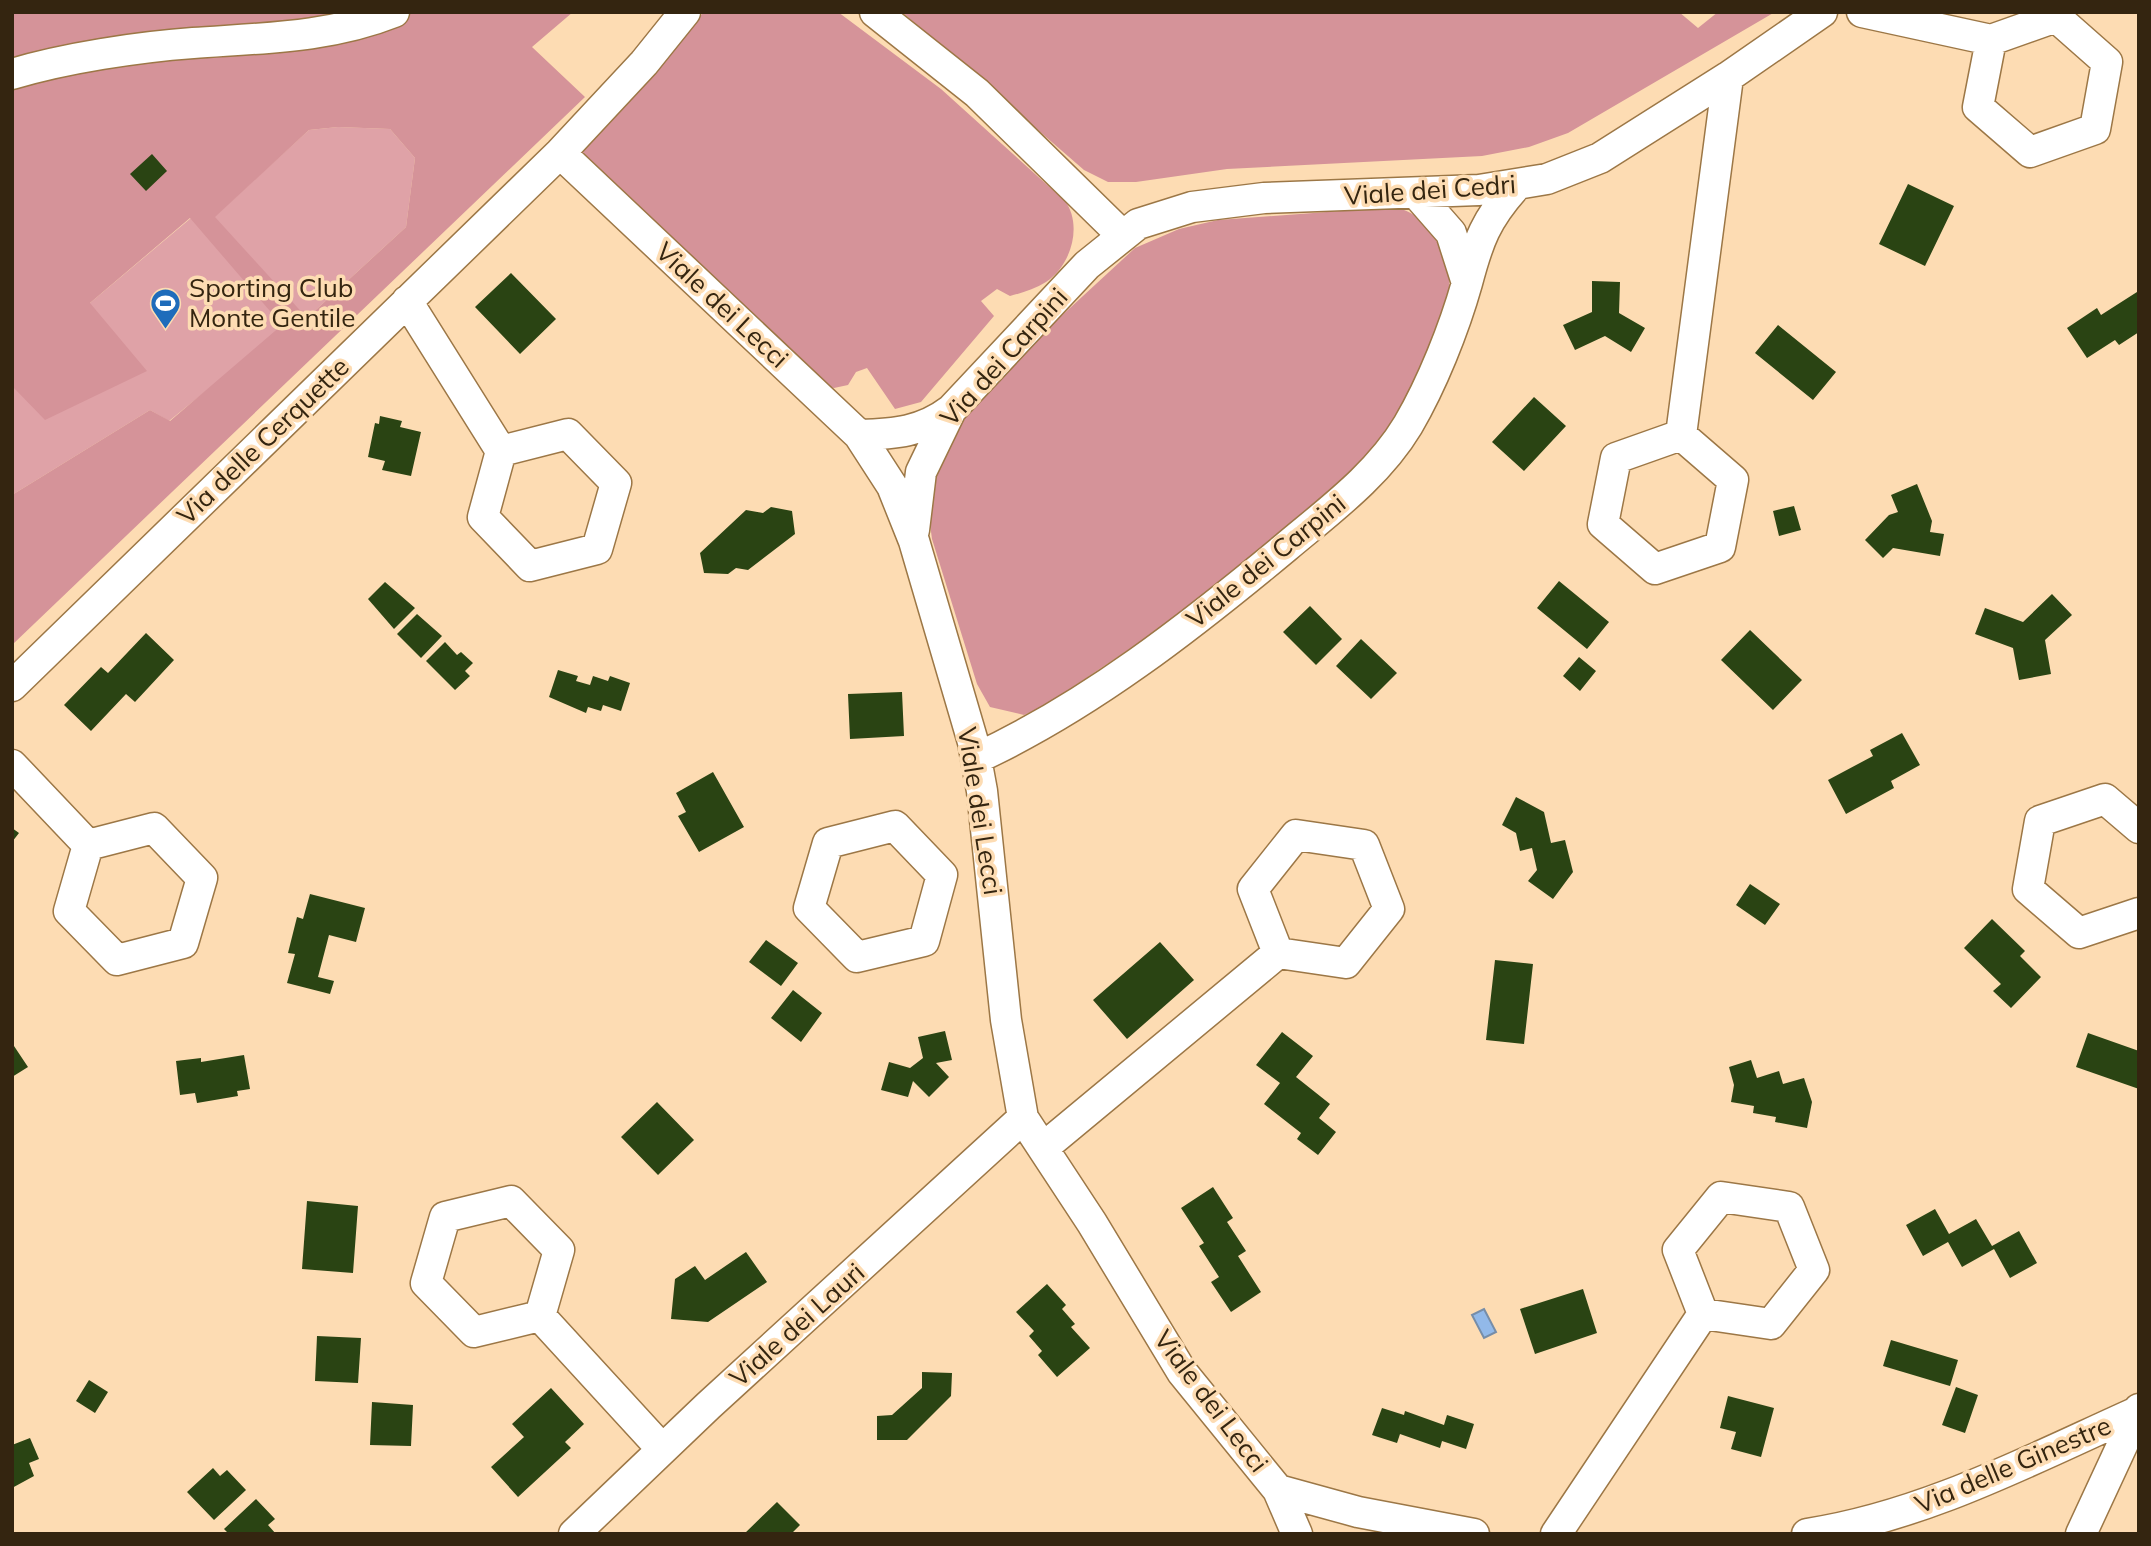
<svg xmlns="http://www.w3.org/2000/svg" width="2151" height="1546" font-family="Mulish,sans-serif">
	<rect width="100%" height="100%" fill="#fddcb3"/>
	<path fill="#dfa2a7" d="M338 127 390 129 415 158 406 227 307 318 302 313 169 421 150 410 12 495V357L90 303 191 218 214 217 309 130Z"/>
	<path fill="#d59399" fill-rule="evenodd" d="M12 12H573L532 47 585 97 12 645V495L150 410 170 421 282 325 190 218 90 303 147 371 45 420 12 386ZM338 127 390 129 415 158 406 227 307 318 215 217 309 130Z
		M704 12H838L941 89 1065 201C1083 225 1071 266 1046 282 1035 289 1022 293 1010 296L997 289 981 301 994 316 921 402 895 409 867 368 856 372 848 385 834 388 825 386 571 152Z
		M902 12H1679L1698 28 1718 12H1775L1568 133 1529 147 1482 156 1227 169 1136 182H1108L1084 170Z
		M1393 207C1432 213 1450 258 1450 294L1405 412 1370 459 1180 615 1046 705 1024 715 990 707 977 684 932 539 929 517 933 470 979 392 1135 248 1179 229 1218 220Z"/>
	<path fill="#92b9e9" stroke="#768da8" stroke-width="2" d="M1484 1309 1496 1332 1484 1338 1472 1315Z"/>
	<path fill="#2a4413" d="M152 154 167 171 146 191 130 174Z
		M1908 184 1954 206 1925 266 1879 244Z
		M511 273 556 319 520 354 475 307Z
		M1592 281 1620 282 1619 313 1645 328 1631 352 1605 336 1575 350 1563 325 1592 312Z
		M2137 292 2139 332 2119 345 2115 340 2087 358 2067 328 2097 308 2101 315Z
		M1778 325 1836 372 1813 400 1755 353Z
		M1534 397 1566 426 1524 471 1492 442Z
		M380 416 402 421 400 427 421 432 411 476 382 470 385 461 368 457 375 423 379 424Z
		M1917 484 1932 521 1930 532 1944 534 1940 556 1893 548 1883 558 1865 540 1889 515 1898 512 1891 495Z
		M1794 506 1801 530 1779 536 1773 511Z
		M771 507 792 511 795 534 748 570 736 568 728 574 704 573 700 553 746 510 763 513Z
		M1559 581 1609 622 1587 649 1537 608Z
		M385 582 415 608 394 629 368 599Z
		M2052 594 2072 615 2045 640 2051 674 2019 680 2013 648 1975 634 1985 608 2023 622Z
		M1310 606 1342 639 1316 665 1283 632Z
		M417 614 442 636 421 658 397 634Z
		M1750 630 1802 680 1773 710 1721 660Z
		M146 633 174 660 135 702 126 694 91 731 64 705 101 667 108 673Z
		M1361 639 1397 673 1371 699 1336 666Z
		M445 642 457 655 461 652 473 663 465 671 470 676 455 690 426 661Z
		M1579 657 1596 671 1580 691 1563 676Z
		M558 670 578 676 576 681 590 685 593 676 608 681 610 676 630 683 621 711 603 705 601 711 588 707 586 713 549 697Z
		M902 692 904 736 850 739 848 694Z
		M1902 733 1920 765 1891 781 1894 788 1846 814 1828 780 1873 756 1870 750Z
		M713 772 744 827 699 852 678 816 686 812 676 793Z
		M1516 797 1544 812 1551 843 1565 840 1573 872 1553 899 1528 881 1537 870 1532 848 1520 851 1516 833 1502 825Z
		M12 828 19 833 12 842Z
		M1750 884 1780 904 1765 925 1736 905Z
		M310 894 365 908 356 942 329 935 318 977 334 981 330 994 287 983 295 954 288 953 297 917 303 919Z
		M1992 919 2025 951 2020 956 2041 977 2011 1008 1993 991 2001 984 1964 948Z
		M766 940 798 963 781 986 749 962Z
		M1160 942 1194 980 1127 1039 1093 1000Z
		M1495 960 1533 964 1524 1044 1486 1040Z
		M793 990 822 1013 801 1042 771 1018Z
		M945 1031 952 1060 936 1063 949 1077 929 1097 913 1081 908 1097 881 1090 889 1062 910 1068 923 1058 918 1037Z
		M1282 1032 1313 1056 1296 1077 1330 1104 1319 1118 1336 1132 1318 1155 1297 1139 1301 1133 1264 1104 1280 1083 1256 1065Z
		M2088 1033 2139 1051V1089L2076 1067Z
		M12 1043 28 1067 12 1077Z
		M244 1055 250 1089 237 1091 238 1096 197 1103 195 1093 180 1095 176 1061 201 1058V1062Z
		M1751 1060 1757 1078 1779 1071 1783 1084 1804 1078 1812 1102 1807 1128 1775 1122 1776 1117 1753 1113 1754 1106 1731 1102 1734 1085 1729 1067Z
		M657 1102 694 1140 658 1175 621 1137Z
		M1213 1187 1233 1218 1227 1222 1246 1251 1238 1256 1261 1292 1231 1312 1211 1282 1219 1277 1199 1246 1204 1243 1181 1208Z
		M307 1201 358 1206 353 1273 302 1269Z
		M1935 1209 1949 1234 1976 1219 1992 1246 2019 1231 2037 1263 2010 1278 1994 1249 1962 1267 1948 1242 1923 1256 1906 1225Z
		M746 1252 767 1282 708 1322 671 1319 675 1279 695 1266 705 1280Z
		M1047 1284 1066 1305 1062 1309 1075 1324 1071 1327 1090 1348 1057 1377 1038 1355 1042 1351 1029 1336 1034 1331 1016 1312Z
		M1583 1289 1597 1333 1535 1354 1520 1309Z
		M317 1336 361 1338 358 1383 315 1381Z
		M1891 1340 1958 1360 1950 1386 1883 1366Z
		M922 1372 952 1373 951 1396 907 1440H877V1416L892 1415 922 1388Z
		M89 1380 108 1392 95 1413 76 1401Z
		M1956 1387 1978 1395 1965 1433 1942 1425Z
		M551 1388 584 1424 565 1442 571 1448 518 1497 491 1467 524 1437 512 1424Z
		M1728 1396 1774 1408 1761 1457 1731 1449 1736 1432 1720 1428Z
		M372 1402 413 1405 411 1446 370 1445Z
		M1382 1408 1404 1415 1405 1411 1444 1425 1447 1415 1474 1424 1466 1449 1442 1441 1440 1448 1400 1434 1397 1443 1372 1435Z
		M30 1438 39 1459 29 1463 34 1476 12 1488V1445Z
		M213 1468 220 1476 227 1470 246 1490 214 1520 187 1492Z
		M256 1499 275 1519 268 1525 276 1534H229L224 1529Z
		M777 1502 800 1525 791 1534H744Z"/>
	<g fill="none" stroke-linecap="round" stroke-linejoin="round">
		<defs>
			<path id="minor" d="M875 12 977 93 1122 235
				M1862 12 1991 40
				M2056 17 2107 62 2095 129 2030 152 1978 107 1991 40Z
				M12 74C65 58 138 47 193 43 262 38 329 38 394 12
				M560 153 859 435 892 486 914 541 973 742 982 791 1006 1020 1023 1118 1092 1223 1182 1372 1278 1490 1297 1534
				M1416 193 1451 233 1466 280
				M407 301 501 451
				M568 434 616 483 597 549 530 566 483 517 501 451Z
				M859 435C895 434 922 432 951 410
				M1681 435 1733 480 1720 547 1655 569 1603 524 1616 458Z
				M1681 435 1728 77
				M914 530 921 472 951 410 1087 265 1138 224 1192 207 1264 198 1479 190 1547 179 1600 158 1728 77 1822 12
				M12 686 560 153 644 63 685 12
				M977 758C1089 706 1191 626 1286 547 1330 510 1378 475 1408 425 1432 384 1454 329 1467 283 1478 241 1486 219 1516 186
				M12 765 88 845
				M895 826 942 875 924 941 857 957 809 908 828 843Z
				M154 828 202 878 183 943 117 960 69 911 88 845Z
				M2139 828 2105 799 2040 821 2028 889 2079 933 2139 913
				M1296 835 1364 845 1389 909 1346 963 1278 953 1253 889Z
				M1043 1148 1278 953
				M1721 1197 1789 1207 1814 1270 1771 1324 1703 1314 1678 1250Z
				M511 1201 559 1250 540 1316 474 1332 426 1283 445 1217Z
				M540 1316 662 1449
				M1278 1490 1358 1512 1474 1534
				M574 1534 708 1406 1023 1118
				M1556 1534 1703 1314
				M1807 1534C1924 1516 2030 1460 2137 1412
				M2081 1534 2139 1409"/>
		</defs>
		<use href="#minor" stroke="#9c7746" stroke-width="33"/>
		<use href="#minor" stroke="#fff" stroke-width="30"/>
	</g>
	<defs>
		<symbol id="stadium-pin" viewBox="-11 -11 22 30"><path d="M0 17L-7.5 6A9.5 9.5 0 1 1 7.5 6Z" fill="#1e6cbb" stroke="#fddcb3"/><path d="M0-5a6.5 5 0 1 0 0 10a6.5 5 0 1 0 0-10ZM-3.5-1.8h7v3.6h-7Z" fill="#fff"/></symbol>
	</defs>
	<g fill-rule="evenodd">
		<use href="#stadium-pin" x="148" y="286" width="35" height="47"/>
	</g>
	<g text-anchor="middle" stroke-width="7" stroke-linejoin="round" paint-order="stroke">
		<g font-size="26" fill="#342510" stroke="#fddcb3">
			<text transform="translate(1430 190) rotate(-4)" y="9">Viale dei Cedri</text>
			<text transform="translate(722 305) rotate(43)" y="9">Viale dei Lecci</text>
			<text transform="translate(1004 357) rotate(-48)" y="9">Via dei Carpini</text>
			<text transform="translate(263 441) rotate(-44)" y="9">Via delle Cerquette</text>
			<text transform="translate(1266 561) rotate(-39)" y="9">Viale dei Carpini</text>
			<text transform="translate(980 811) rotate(81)" y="9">Viale dei Lecci</text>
			<text transform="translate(797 1325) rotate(-42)" y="9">Viale dei Lauri</text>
			<text transform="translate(1211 1401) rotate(53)" y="9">Viale dei Lecci</text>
			<text transform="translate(2013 1465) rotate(-23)" y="9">Via delle Ginestre</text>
		</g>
		<g font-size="26" fill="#342510" stroke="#fddcb3" text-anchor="start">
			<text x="189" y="297">Sporting Club<tspan x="189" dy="30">Monte Gentile</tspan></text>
		</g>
	</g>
	<rect width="2151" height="1546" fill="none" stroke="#342510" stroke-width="28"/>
</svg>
